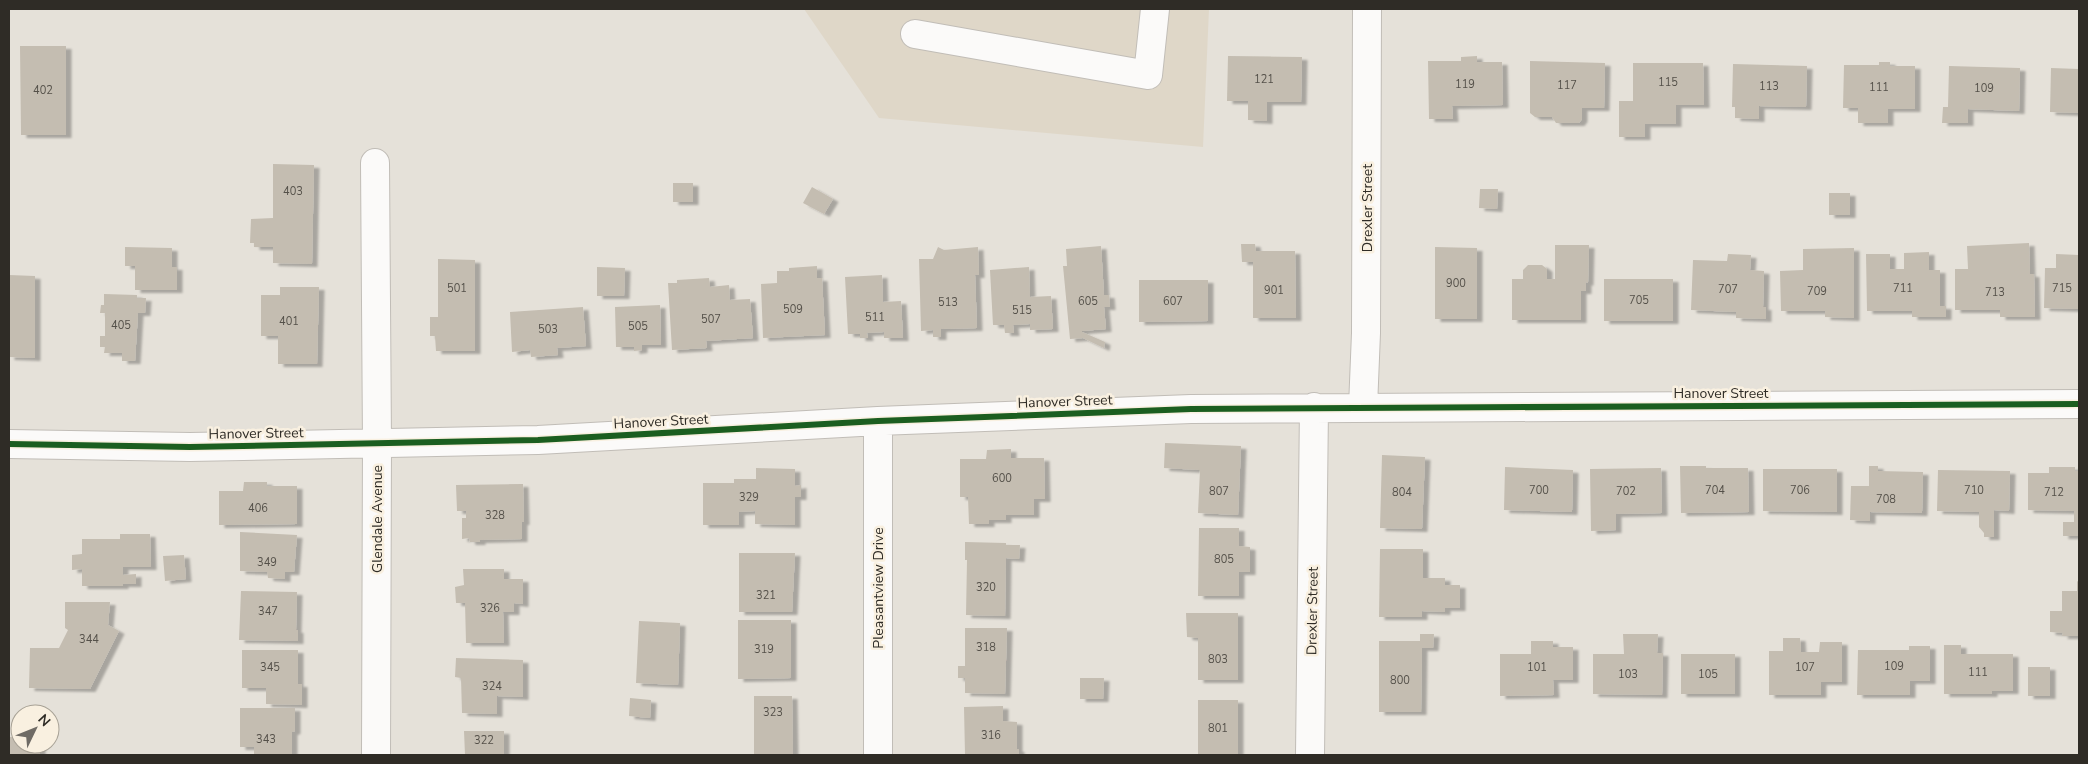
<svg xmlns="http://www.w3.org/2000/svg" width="2088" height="764" font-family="'Nunito Sans',sans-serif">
	<defs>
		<filter id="shadow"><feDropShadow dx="5.5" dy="3" stdDeviation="1" flood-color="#0004"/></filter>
	</defs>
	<rect width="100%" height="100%" fill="#e5e1d9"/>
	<path fill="#dfd7c8" d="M804 9H1209L1203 147 879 118Z"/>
	<path fill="#c4bdb1" filter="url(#shadow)" d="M20 46H66V135H21Z
		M1228 56 1302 57 1301 102H1267V121L1248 120V101H1227Z
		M1477 56V62H1502L1503 105 1452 106 1453 119H1429L1428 61H1461V57Z
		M1530 61 1605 63 1604 108H1582V119L1579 123H1556L1552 117H1535L1530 113Z
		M1879 62H1890V66H1915V109H1888V123H1858V108H1843L1844 65H1879Z
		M1633 63H1703L1704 105H1676V124H1645V137H1619V101H1633Z
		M1733 64 1807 66 1806 107 1759 106V119L1735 118V107H1732Z
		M1949 66 2020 68 2019 111 1968 109V123H1942L1943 107H1948Z
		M2051 68 2079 69V113L2050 112Z
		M273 164 314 165 312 264 273 263V247H254V243H250L251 219 273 218Z
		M673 183H693V202H673Z
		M812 187 833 199 824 214 803 203Z
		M1480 189H1498L1497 209 1479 208Z
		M1829 193H1850V215H1829Z
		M2029 243 2030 274H2034L2035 317H2000V310H1955V269H1968L1967 246Z
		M1241 244H1255L1256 251H1295L1296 318H1253V262H1242Z
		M1555 245H1589L1588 283 1586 282V291H1581V320H1512V279H1523V270L1528 265H1542L1547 269V279H1555Z
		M1101 246 1104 295H1109L1110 307H1104L1106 329 1082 331V332L1105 342 1104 348 1083 338 1070 339 1063 266H1067L1066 249Z
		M125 247 172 248V267H177V290H135V266H125Z
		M938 247 944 250 978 247 979 275H975L977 328 941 329V337H933V330L921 331 919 259H933Z
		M1435 247 1477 248V319H1435Z
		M1854 248V318L1825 317V311H1781L1780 271 1803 270V249Z
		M1929 252V270H1940V306H1946V317H1912V311H1867L1866 254H1890V269H1904V253Z
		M1728 254 1751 255 1750 270 1764 271 1763 307H1766V319L1736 318V312L1691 310 1693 260 1727 261Z
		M2056 254 2079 255V309L2044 308 2045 268H2056Z
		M438 259 475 260V351H436L435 336H430V317H438Z
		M817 266V278H822L825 335 763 338 761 284 777 283V271H789V268Z
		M597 267 625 268 624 296H597Z
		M1029 267 1030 297 1051 296 1053 329 1030 330V324L1013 325 1014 333H1005L1004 325H993L990 270Z
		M9 275 35 276V358L9 357Z
		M882 275 883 302 901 301 903 338H884V332L867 333 868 338H860V334H848L845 277Z
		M709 278 710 287 729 285 730 300 750 299 753 338 706 341 707 348 672 350 668 283H677V280Z
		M1604 279H1673V321H1604Z
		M1139 280H1208V321L1139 322Z
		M280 287H319L317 364H278V336H261V295H280Z
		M104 294 137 295V298H146L145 313H138L135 361H122V353H104L105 347H100V336H105V313H100L101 305H104Z
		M660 305 661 345H642V350L634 351V347H616L615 307Z
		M583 307 586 346 557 348 558 355 531 357 530 350 512 352 510 312Z
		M1165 443 1241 446 1238 515 1198 513 1200 470 1164 468Z
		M1011 449V458H1044L1045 499H1034V515H1006V520H989V524H969L968 497H960V459H986L987 450Z
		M1382 455 1425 457 1422 529 1380 528Z
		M1680 466H1706V468H1748L1749 512 1681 513Z
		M1869 466H1878V471L1923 472 1922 513 1870 512V521L1850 520 1851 486H1869Z
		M1505 467 1573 470 1572 512 1504 510Z
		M2049 467H2075V471H2079V536H2063V522H2074V511L2028 510V473H2049Z
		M756 468 795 469V486L801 485V497H795V525L755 524V511L739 512V525H703V483H734V479H756Z
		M1661 468 1662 513 1616 514V530L1591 531 1590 469Z
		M1763 469H1837V512L1763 511Z
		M1938 470 2010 471 2009 511 1994 510V537H1984V533L1979 527V512L1937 511Z
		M244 482H267V486H297V524L219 525V491H243Z
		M523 484 524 522H522V539L480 540V542H470L469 538 462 539V518H466V511H457L456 485Z
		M1199 528H1239V546L1250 547V572H1239V596H1198Z
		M240 532 297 535 294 572H285V579L268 578 267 572 240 571Z
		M120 534H150L151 567H123V575L136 574V584H123V586H82V569L72 570V555L82 554V539H120Z
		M965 542 1006 543V545H1020L1019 559 1006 558 1005 616 966 615 967 560H965Z
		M1380 549H1423V578H1445V585H1460V608H1445V612L1422 611V617H1379Z
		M739 553H795L792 612H739Z
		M184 555 186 579 165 581 163 556Z
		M463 569H504V579H523V604L514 603V612H503L504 643H466L465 603H456L455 587 464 585Z
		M2079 579V636H2062L2063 633 2050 632V611H2062V591H2077V582Z
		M241 591 297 592 296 630H298V641L239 640Z
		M65 602H110L108 625 119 631 90 689 29 688 30 648H59L68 630 65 628Z
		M1186 613H1238V680H1198V638L1187 637Z
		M738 620H791V678L738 679Z
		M639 621 680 623 678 685 636 683Z
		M965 628H1007L1005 694 965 693V678H958V666H965Z
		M1420 634H1434L1433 648H1422L1421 712H1379V641H1420Z
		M1623 634H1658L1657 653H1663L1662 695 1593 694V654H1624Z
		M1783 638H1800L1801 652H1819L1820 642H1842V682H1821V695H1769V651H1783Z
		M1531 641H1553V647H1573V680H1553L1554 695 1500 696V654H1531Z
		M1944 645H1961V654H2013V691H1992V694H1944Z
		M1909 646H1930V681H1910V695H1857L1858 650H1909Z
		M242 650H298V684H302V705L266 704V688H242Z
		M1681 654H1735V694H1681Z
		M456 658 523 660V697L497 696V714L462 713 461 678 455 677Z
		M2028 667H2050V696H2028Z
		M1080 678H1104L1103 699H1080Z
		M754 696H792L793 755H754Z
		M630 698 651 700 650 718 629 716Z
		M1198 700H1238V755H1198Z
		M1003 706V721L1017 722V749H1019V755H965L964 707Z
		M240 708H295V731L292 732V755H254V747H240Z
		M464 731H504V755H465Z
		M9 737H20V744H40V755H9Z"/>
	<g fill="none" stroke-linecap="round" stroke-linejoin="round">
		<defs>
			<path id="minor" d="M915 34 1148 75 1155 9
				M375 163 377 443 376 755
				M1363 407 1366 333 1367 9
				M9 444 190 447 538 440 878 421 1191 409 2079 404
				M878 755V421
				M1310 755 1314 407"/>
		</defs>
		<use href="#minor" stroke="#c1bdb7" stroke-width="30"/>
		<use href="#minor" stroke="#fbfaf9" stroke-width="28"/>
		<defs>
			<path id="cycleway" d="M9 444 190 447 538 440 878 421 1191 409 2079 404"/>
		</defs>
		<use href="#cycleway" stroke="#f9f0e0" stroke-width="9"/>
		<use href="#cycleway" stroke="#1b5e20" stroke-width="6"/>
	</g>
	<g text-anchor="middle" stroke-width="5" stroke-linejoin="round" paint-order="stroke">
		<g font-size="11" fill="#545049">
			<text x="1264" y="83">121</text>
			<text x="1668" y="86">115</text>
			<text x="1465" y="88">119</text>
			<text x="1567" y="89">117</text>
			<text x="1769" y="90">113</text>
			<text x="1879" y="91">111</text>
			<text x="1984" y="92">109</text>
			<text x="43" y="94">402</text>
			<text x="293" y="195">403</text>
			<text x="1456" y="287">900</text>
			<text x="457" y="292">501</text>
			<text x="1903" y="292">711</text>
			<text x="2062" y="292">715</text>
			<text x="1728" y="293">707</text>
			<text x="1274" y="294">901</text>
			<text x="1817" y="295">709</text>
			<text x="1995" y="296">713</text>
			<text x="1639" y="304">705</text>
			<text x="1088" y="305">605</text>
			<text x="1173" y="305">607</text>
			<text x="948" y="306">513</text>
			<text x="793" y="313">509</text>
			<text x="1022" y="314">515</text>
			<text x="875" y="321">511</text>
			<text x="711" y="323">507</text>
			<text x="289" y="325">401</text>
			<text x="121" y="329">405</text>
			<text x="638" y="330">505</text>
			<text x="548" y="333">503</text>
			<text x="1002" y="482">600</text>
			<text x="1539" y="494">700</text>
			<text x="1715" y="494">704</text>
			<text x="1800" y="494">706</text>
			<text x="1974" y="494">710</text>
			<text x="1219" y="495">807</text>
			<text x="1626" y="495">702</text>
			<text x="1402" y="496">804</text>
			<text x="2054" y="496">712</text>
			<text x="749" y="501">329</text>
			<text x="1886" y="503">708</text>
			<text x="258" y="512">406</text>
			<text x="495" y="519">328</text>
			<text x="1224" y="563">805</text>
			<text x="267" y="566">349</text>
			<text x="986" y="591">320</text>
			<text x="766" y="599">321</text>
			<text x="490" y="612">326</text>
			<text x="268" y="615">347</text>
			<text x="89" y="643">344</text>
			<text x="986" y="651">318</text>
			<text x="764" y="653">319</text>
			<text x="1218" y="663">803</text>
			<text x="1894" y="670">109</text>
			<text x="270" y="671">345</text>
			<text x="1537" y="671">101</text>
			<text x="1805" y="671">107</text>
			<text x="1978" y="676">111</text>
			<text x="1628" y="678">103</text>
			<text x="1708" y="678">105</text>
			<text x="1400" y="684">800</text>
			<text x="492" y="690">324</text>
			<text x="773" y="716">323</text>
			<text x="1218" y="732">801</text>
			<text x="991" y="739">316</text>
			<text x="266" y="743">343</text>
			<text x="484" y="744">322</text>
		</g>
		<g font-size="14" fill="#2f2c26" stroke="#f9f0e0">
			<text transform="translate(1367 208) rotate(-90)" y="5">Drexler Street</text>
			<text x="1721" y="398">Hanover Street</text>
			<text transform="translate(1065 401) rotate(-2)" y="5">Hanover Street</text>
			<text transform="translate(661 421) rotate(-3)" y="5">Hanover Street</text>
			<text transform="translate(256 433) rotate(-1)" y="5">Hanover Street</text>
			<text transform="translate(377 519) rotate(-90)" y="5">Glendale Avenue</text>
			<text transform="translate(878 588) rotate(-90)" y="5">Pleasantview Drive</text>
			<text transform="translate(1312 611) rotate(-89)" y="5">Drexler Street</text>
		</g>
	</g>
	<rect width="2088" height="764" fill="none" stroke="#2f2c26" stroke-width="20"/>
	<g transform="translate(35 729) rotate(47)"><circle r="24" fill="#f9f0e0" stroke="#a8a296"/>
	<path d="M0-4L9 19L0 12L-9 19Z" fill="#6f6b65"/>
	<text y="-8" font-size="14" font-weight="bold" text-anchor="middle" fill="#2f2c26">N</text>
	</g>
</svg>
